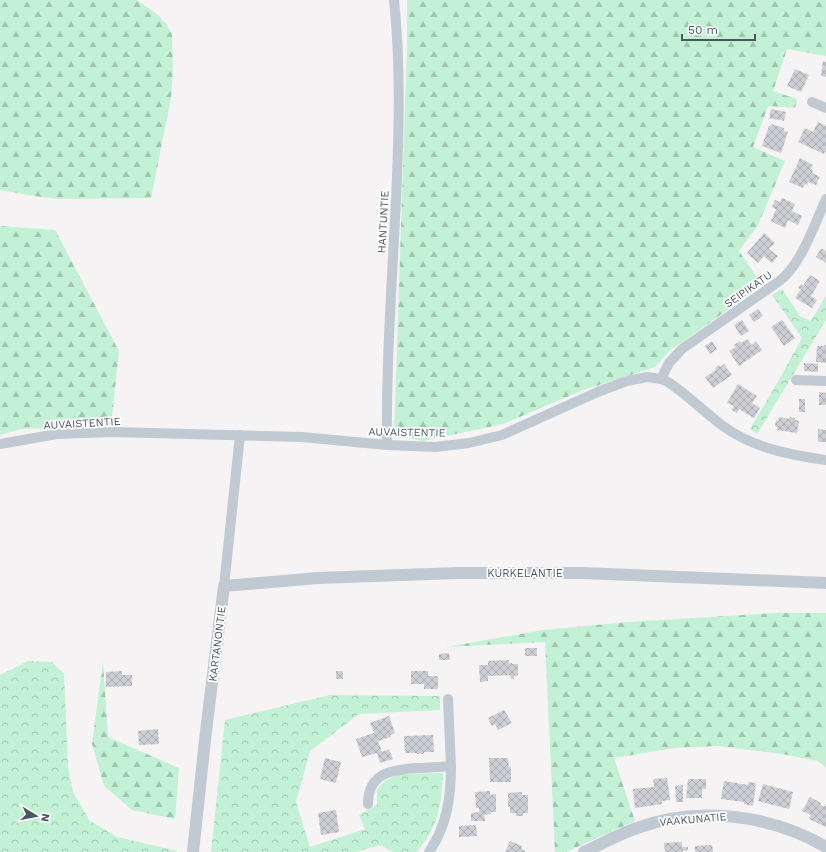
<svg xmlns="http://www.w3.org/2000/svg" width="826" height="852" font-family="'Work Sans',sans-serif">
	<defs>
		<pattern id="forest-firs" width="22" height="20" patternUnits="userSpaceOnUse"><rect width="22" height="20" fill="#c3f1d5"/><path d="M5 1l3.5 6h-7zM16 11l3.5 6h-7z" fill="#a0c6b0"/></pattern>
		<pattern id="park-crowns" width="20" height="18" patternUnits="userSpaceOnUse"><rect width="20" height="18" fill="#c3f1d5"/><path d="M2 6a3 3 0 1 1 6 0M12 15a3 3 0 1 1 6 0" fill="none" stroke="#a0c6b0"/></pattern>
		<pattern id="building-cross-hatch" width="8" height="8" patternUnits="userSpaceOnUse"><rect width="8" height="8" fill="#cdcfd5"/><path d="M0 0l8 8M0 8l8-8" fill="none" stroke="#a8abb0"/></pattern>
	</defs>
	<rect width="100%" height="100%" fill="#f5f3f3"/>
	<path fill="url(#forest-firs)" d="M0 0H137L158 15 167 25 172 35 173 70 171 98 151 198 58 199 34 196 0 190Z
		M407 0H826V56L787 49 773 91 797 99 795 108 768 106 753 147 785 161 758 225 739 251 762 285 684 341 671 349 655 367 583 390 503 424 423 441 394 435 407 47Z
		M0 226 55 230 119 351 111 426 21 429 0 435Z
		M775 613H826V768L818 761 782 754 718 746 674 748 614 758 635 821 566 852H555L545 642 446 647 543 630 628 622Z
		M103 661 108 737 179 768 175 819 132 810 104 786 92 744Z"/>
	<path fill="url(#park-crowns)" d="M782 289 800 316 811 321 826 296V320L757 434 750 429 779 380 802 338 772 295Z
		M28 661 52 662 64 674 68 766 73 792 90 821 117 837 177 851V852H0V675Z
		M330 695 440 696V710L359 714 310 751 296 802 310 847 365 829 359 815 377 805V790L385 781 399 774 443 773C441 807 439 825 417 852H393L380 845 356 852H211L225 720Z"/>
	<path fill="url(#building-cross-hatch)" d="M823 61 826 62V77L821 76Z
		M795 69 809 75 801 92 787 86Z
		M771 109 786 112 784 121 769 118Z
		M818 122 826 126V149L824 154 798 142 805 128 813 132Z
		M772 124 784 128V131L788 132 781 153 762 146 769 126H771Z
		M800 158 813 165 811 169 813 170 812 173 820 177 816 185 808 182 807 185 805 184 803 188 789 182Z
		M782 198 795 204 792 211 802 216 798 225 788 220 785 228 771 221 776 209 772 207 775 200 780 202Z
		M764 233 775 243 769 249 778 256 772 263 764 256 758 263 747 253Z
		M821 248 826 251V263L816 257Z
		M810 275 820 281 811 296 817 300 812 308 795 298 801 289 798 288 801 284 803 286Z
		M758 309 763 316 754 322 749 315Z
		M742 320 749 331 741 336 734 325Z
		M782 320 795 338 784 346 771 327Z
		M747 339 752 345 756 341 762 350 739 366 729 351 736 347 734 345 740 341 741 343Z
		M712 341 717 349 710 354 705 346Z
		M824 345H826V363L816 362 817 346H824Z
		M804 363 818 364V372L804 371Z
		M724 364 732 375 713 388 705 377 716 370 715 368 719 365 720 367Z
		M738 384 757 396 752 403 760 408 754 418 739 409 737 413 731 410 734 406 727 403Z
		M819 392 826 393V405H819Z
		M799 399H805V412H799Z
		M779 417 789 419 790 417 795 418V420L799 421 797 433 777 430V427L775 426 776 420 778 421Z
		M818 429 826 430V442H818Z
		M525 648H537V656H525Z
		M449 653 450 660H439V654Z
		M509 660V663H512V664H518V675L514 676V679H511L510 675 488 676V681L480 682 479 665H488V661Z
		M122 671V675H132V686L106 687V672Z
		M336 671H343V679H336Z
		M411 671H428V676H438V689H424V684H411Z
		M504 710 512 723 498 730 495 724 492 726 488 718Z
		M389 716 395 733 391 735V737L378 741 382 752 389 749 393 759 380 763 377 753 362 757 356 739 374 733 370 723Z
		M158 729 159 744 139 745 138 731Z
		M433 735 434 752H424V754H417V753H405L404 736Z
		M325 758 341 762 336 783 320 779Z
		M489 758H508L509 767H511V782H490Z
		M667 778 670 800 662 801V804L635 808 633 789 654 787 653 779Z
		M688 779H706V789H702V798H686Z
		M724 781 748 785V782L756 783 753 806 744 804V802L721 799Z
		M763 784 793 792 789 809 758 801Z
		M683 785V802H676L675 786Z
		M490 791V795L496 794V812H490L491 814 484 815 485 821H471V813L479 812V808H476L475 792Z
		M522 792V795H528V813H523V816H516V813H510V807H508V793Z
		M810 797 821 803 820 805 824 807 826 804V827L809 819 811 815 802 811Z
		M336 810 339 832 321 835 318 813Z
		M476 825 477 836 459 837V826Z
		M510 841 522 846 521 849 525 851V852H505Z
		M682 842V847H688V850L683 851V852H665L664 843Z
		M712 845 713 852H695V846Z"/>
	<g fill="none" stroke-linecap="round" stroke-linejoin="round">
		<path stroke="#c1cad2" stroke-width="10" d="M812 102 826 108
			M661 379 669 363 682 349 778 282C801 266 814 225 826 199
			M796 380 826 381
			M0 444 57 434 112 432 302 437 387 445 435 447 469 443 502 435 600 391 627 381 647 377 661 379 668 382C688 395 704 412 723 426 753 448 790 455 826 460
			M387 445C386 363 392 282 396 200 399 133 401 66 394 0
			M224 586 240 435
			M448 699 451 766
			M368 804C368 773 391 770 416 768 428 768 439 767 451 766 451 797 447 826 429 852"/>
		<path stroke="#c1cad2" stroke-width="12" d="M193 852 206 731 224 586 318 578 458 573H583L826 583
			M584 852C602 844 619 834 637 828 699 806 770 814 826 847"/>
	</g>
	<g text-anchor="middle" stroke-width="3.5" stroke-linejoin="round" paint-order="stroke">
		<g font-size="11" fill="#4a5661" stroke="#fff">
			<text transform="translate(383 222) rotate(-87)" y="4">HANTUNTIE</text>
			<text transform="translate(748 289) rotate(-35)" y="4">SEIPIKATU</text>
			<text transform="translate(82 423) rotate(-3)" y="4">AUVAISTENTIE</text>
			<text transform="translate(407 432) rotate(1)" y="4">AUVAISTENTIE</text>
			<text x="525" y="577">KURKELANTIE</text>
			<text transform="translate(217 644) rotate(-83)" y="4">KARTANONTIE</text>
			<text transform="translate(693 819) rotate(-5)" y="4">VAAKUNATIE</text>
		</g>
	</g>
	<g transform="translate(36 816) rotate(100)" stroke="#ffffff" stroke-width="3" paint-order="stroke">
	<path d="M0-3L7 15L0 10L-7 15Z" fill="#4a5661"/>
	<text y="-6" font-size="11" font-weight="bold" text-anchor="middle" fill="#4a5661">N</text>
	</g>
	<path d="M682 34v6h73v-6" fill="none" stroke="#4a5661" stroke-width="2"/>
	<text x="688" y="34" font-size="12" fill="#4a5661" stroke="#ffffff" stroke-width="3" paint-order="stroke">50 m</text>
</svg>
